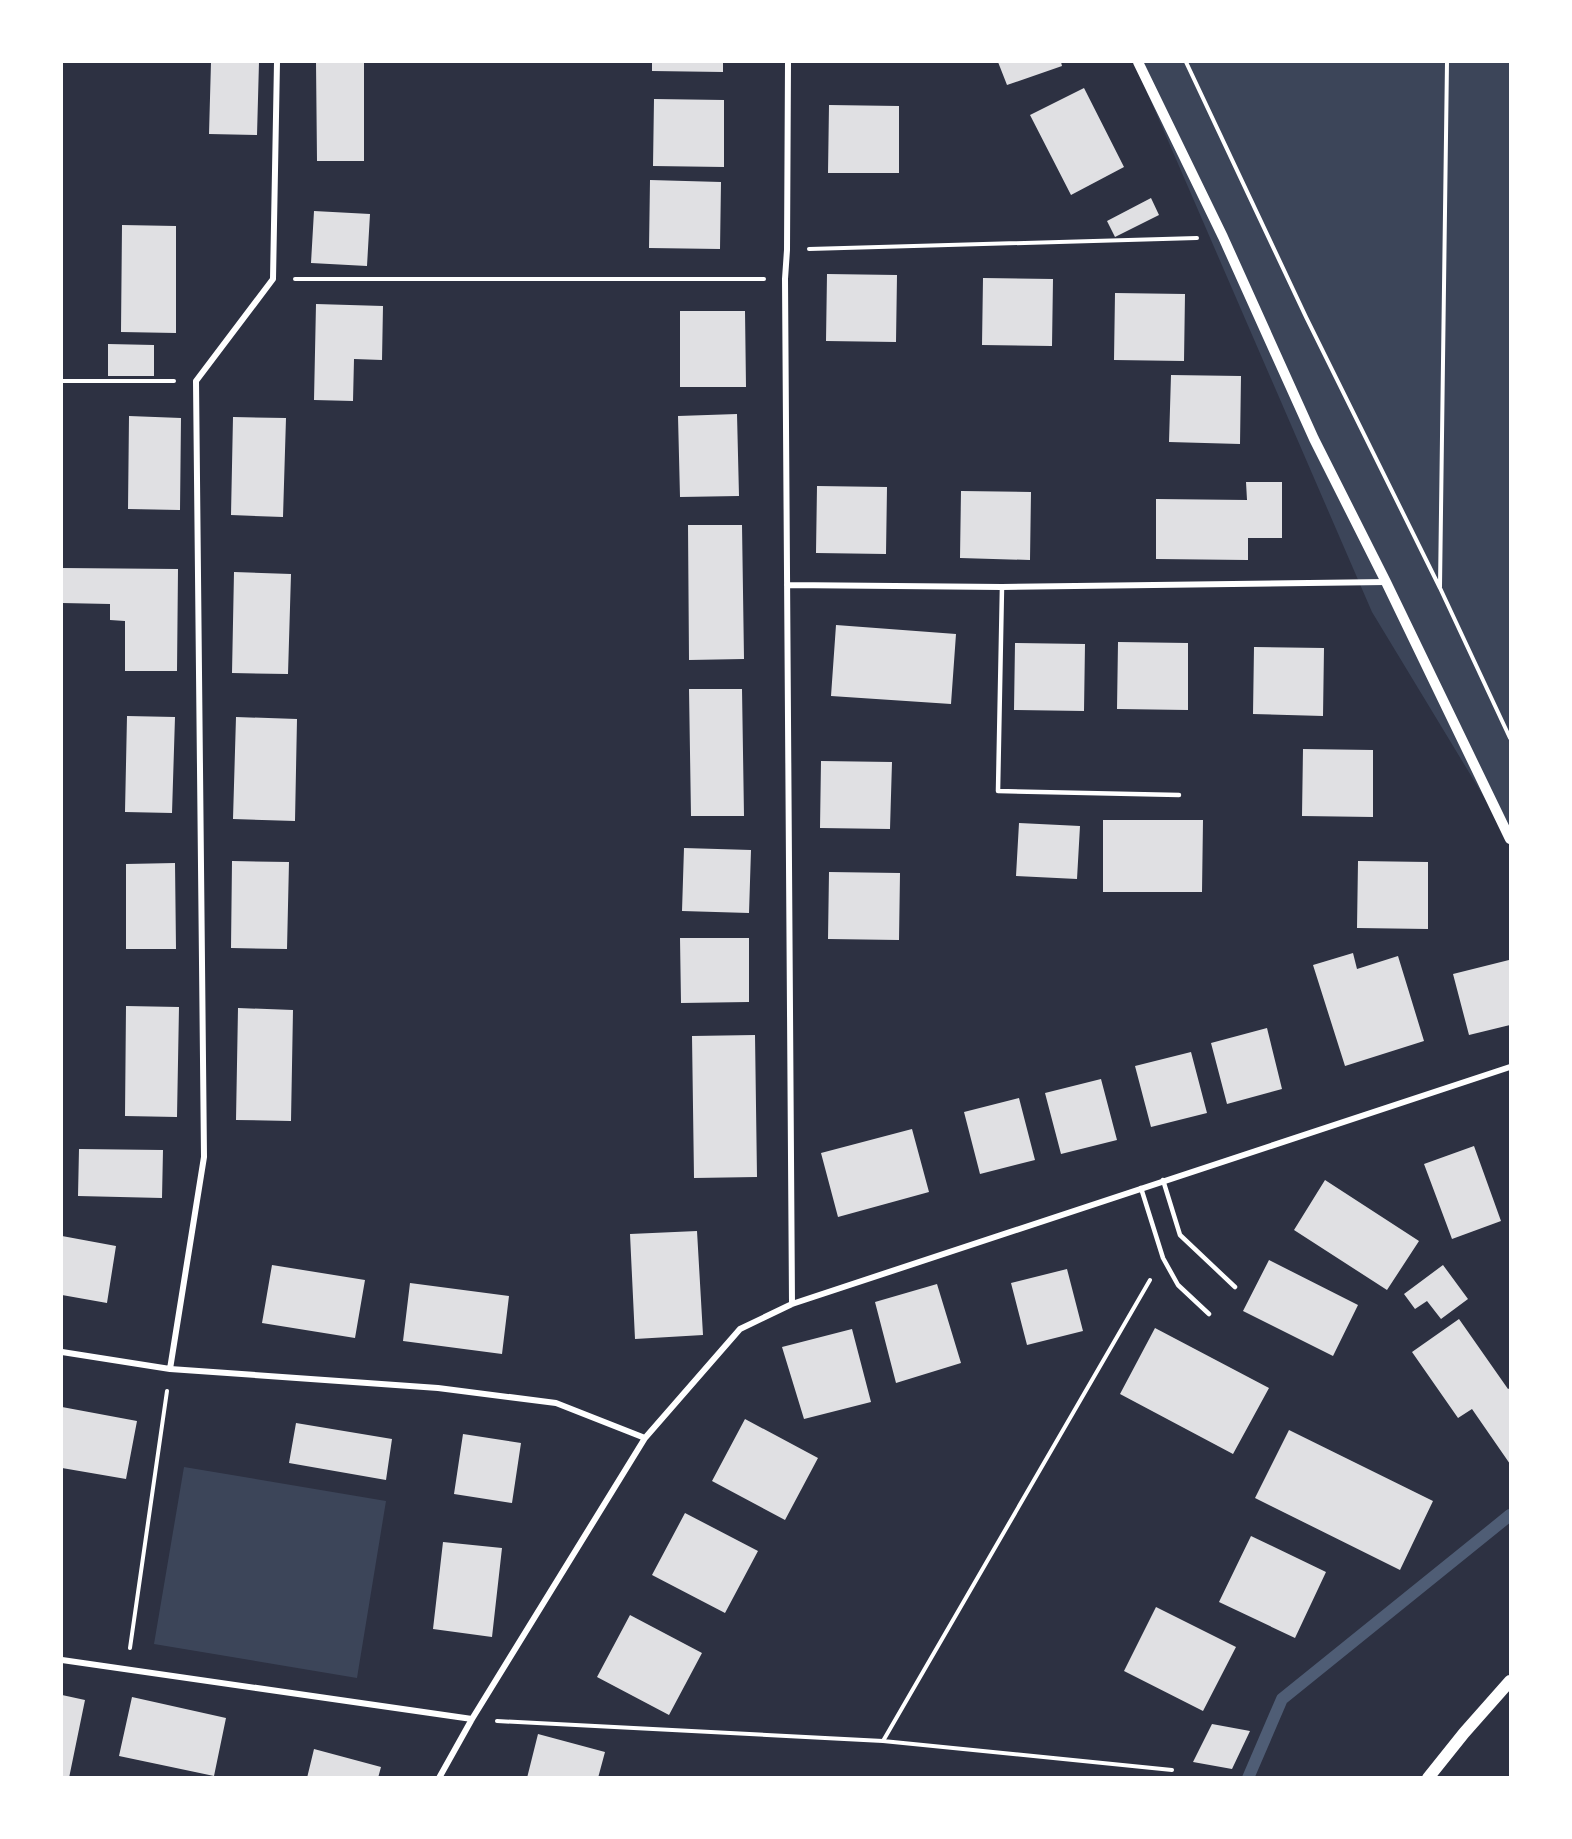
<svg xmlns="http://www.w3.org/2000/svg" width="1572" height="1839" font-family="'Times New Roman',serif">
	<rect width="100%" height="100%" fill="#2d3142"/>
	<path fill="#3c4559" d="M1134 62H1510V840L1372 612Z
		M184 1467 386 1501 357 1678 154 1644Z"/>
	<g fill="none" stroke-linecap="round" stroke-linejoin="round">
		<path stroke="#4f5d75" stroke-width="12" d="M1248 1778 1282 1699 1510 1515"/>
	</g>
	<path fill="#e0e0e3" d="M211 62H259L257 135 209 134Z
		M316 62H364V161H317Z
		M652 62H723V72L652 71Z
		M998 62H1061L1062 66 1007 85Z
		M1084 88 1124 167 1071 195 1030 115Z
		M654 99 724 100V167L653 166Z
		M829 105 899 106V173H828Z
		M650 180 721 182 720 249 649 248Z
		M1151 198 1159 215 1115 237 1107 221Z
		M314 211 370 214 367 266 311 263Z
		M122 225 176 226V333L121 332Z
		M827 274 897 275 896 342 826 341Z
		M983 278 1053 279 1052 346 982 345Z
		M1115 293 1185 294 1184 361 1114 360Z
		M316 304 383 306 382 360 354 359 353 401 314 400Z
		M680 311H745L746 387H680Z
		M108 344 154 345V376H108Z
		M1171 375 1241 376 1240 444 1169 442Z
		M737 414 739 496 680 497 678 416Z
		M129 416 181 418 180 510 128 509Z
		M233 417 286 418 283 517 231 515Z
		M1246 482H1282V538H1248V560L1156 559V499L1247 500Z
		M817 486 887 487 886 554 816 553Z
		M961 491 1031 492 1030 560 960 558Z
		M688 525H742L744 659 689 660Z
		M62 568 178 569 177 671H125V621L110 620V604L62 603Z
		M234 572 291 574 288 674 232 673Z
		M836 625 956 634 951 704 831 696Z
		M1118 642 1188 643V710L1117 709Z
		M1015 643 1085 644 1084 711 1014 710Z
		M1254 647 1324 648 1323 716 1253 714Z
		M689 689H742L744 816H691Z
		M127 716 175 717 172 813 125 812Z
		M236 717 297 719 295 821 233 819Z
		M1303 749 1373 750V817L1302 816Z
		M821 761 892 762 890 829 820 828Z
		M1103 820H1203L1202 892H1103Z
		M1019 823 1080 826 1077 879 1016 876Z
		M684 848 751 850 749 913 682 911Z
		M232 861 289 862 287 949 231 948Z
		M1358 861 1428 862V929L1357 928Z
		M175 863 176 949H126V864Z
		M829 872 900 873 899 940 828 939Z
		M680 938H749V1002L681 1003Z
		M1353 953 1357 969 1398 956 1424 1041 1345 1066 1313 965Z
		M1509 960 1510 1025 1469 1035 1453 974Z
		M126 1006 179 1007 177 1117 125 1116Z
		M238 1008 293 1010 291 1121 236 1120Z
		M1267 1028 1282 1089 1227 1104 1211 1043Z
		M755 1035 757 1177 694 1178 692 1036Z
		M1191 1052 1207 1113 1151 1127 1135 1066Z
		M1101 1079 1117 1140 1061 1154 1045 1093Z
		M1019 1098 1035 1160 980 1174 964 1112Z
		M912 1129 929 1192 838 1217 821 1153Z
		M1474 1146 1501 1221 1452 1239 1424 1164Z
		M79 1149 163 1150 162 1198 78 1196Z
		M1325 1180 1419 1241 1387 1290 1294 1230Z
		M697 1231 703 1335 635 1339 630 1234Z
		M62 1236 116 1246 107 1303 62 1295Z
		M1269 1260 1358 1305 1333 1356 1243 1311Z
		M272 1265 365 1280 355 1338 262 1323Z
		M1443 1265 1468 1299 1441 1319 1427 1301 1415 1309 1404 1294Z
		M1067 1269 1083 1331 1027 1345 1011 1283Z
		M410 1283 509 1296 502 1354 403 1341Z
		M937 1284 961 1363 896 1383 875 1302Z
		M1459 1319 1508 1389 1510 1388V1464L1472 1409 1458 1418 1412 1352Z
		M1155 1328 1269 1388 1233 1454 1120 1394Z
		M852 1329 871 1402 804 1419 782 1347Z
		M62 1407 137 1421 126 1479 62 1468Z
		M745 1419 818 1458 785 1520 712 1481Z
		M296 1423 392 1439 386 1480 289 1463Z
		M1289 1430 1433 1501 1400 1570 1255 1498Z
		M463 1434 521 1443 512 1503 454 1494Z
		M685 1513 758 1551 725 1613 652 1575Z
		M1251 1536 1326 1572 1295 1638 1219 1602Z
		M443 1542 502 1548 492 1637 433 1629Z
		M1156 1607 1236 1647 1203 1711 1124 1671Z
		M630 1615 702 1653 669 1715 597 1677Z
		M62 1695 85 1700 69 1778H62Z
		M132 1697 226 1718 214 1776 119 1756Z
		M1212 1724 1250 1731 1232 1769 1193 1762Z
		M538 1734 605 1752 598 1778H527Z
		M314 1749 381 1767 378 1778H307Z"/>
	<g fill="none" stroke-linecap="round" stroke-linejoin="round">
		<path stroke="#fff" stroke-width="4" d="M1186 62 1306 317 1440 588 1510 738
			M809 249 1197 238
			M295 279H764
			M62 381H174
			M1440 587 1447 62
			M130 1648 167 1391
			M497 1721 883 1741 1172 1770
			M883 1741 1150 1280"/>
		<path stroke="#fff" stroke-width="4.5" d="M1002 587 998 791 1179 795
			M1163 1180 1180 1235 1235 1287
			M1141 1188 1163 1258 1178 1285 1209 1314"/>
		<path stroke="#fff" stroke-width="6" d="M788 62 787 250 785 279 792 1304
			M787 585 1002 587 1386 582
			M62 1352 170 1369 438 1388 556 1403 645 1438
			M170 1369 204 1157 196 381 273 279 277 62
			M62 1660 472 1719
			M439 1778 472 1719 645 1438 740 1329 792 1304 1510 1067"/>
		<path stroke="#fff" stroke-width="10" d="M1138 62 1223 237 1314 439 1386 582 1510 839"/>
		<path stroke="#fff" stroke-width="12" d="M1428 1778 1464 1733 1510 1681"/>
	</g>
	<rect width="1572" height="1839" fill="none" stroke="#ffffff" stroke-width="126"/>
</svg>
